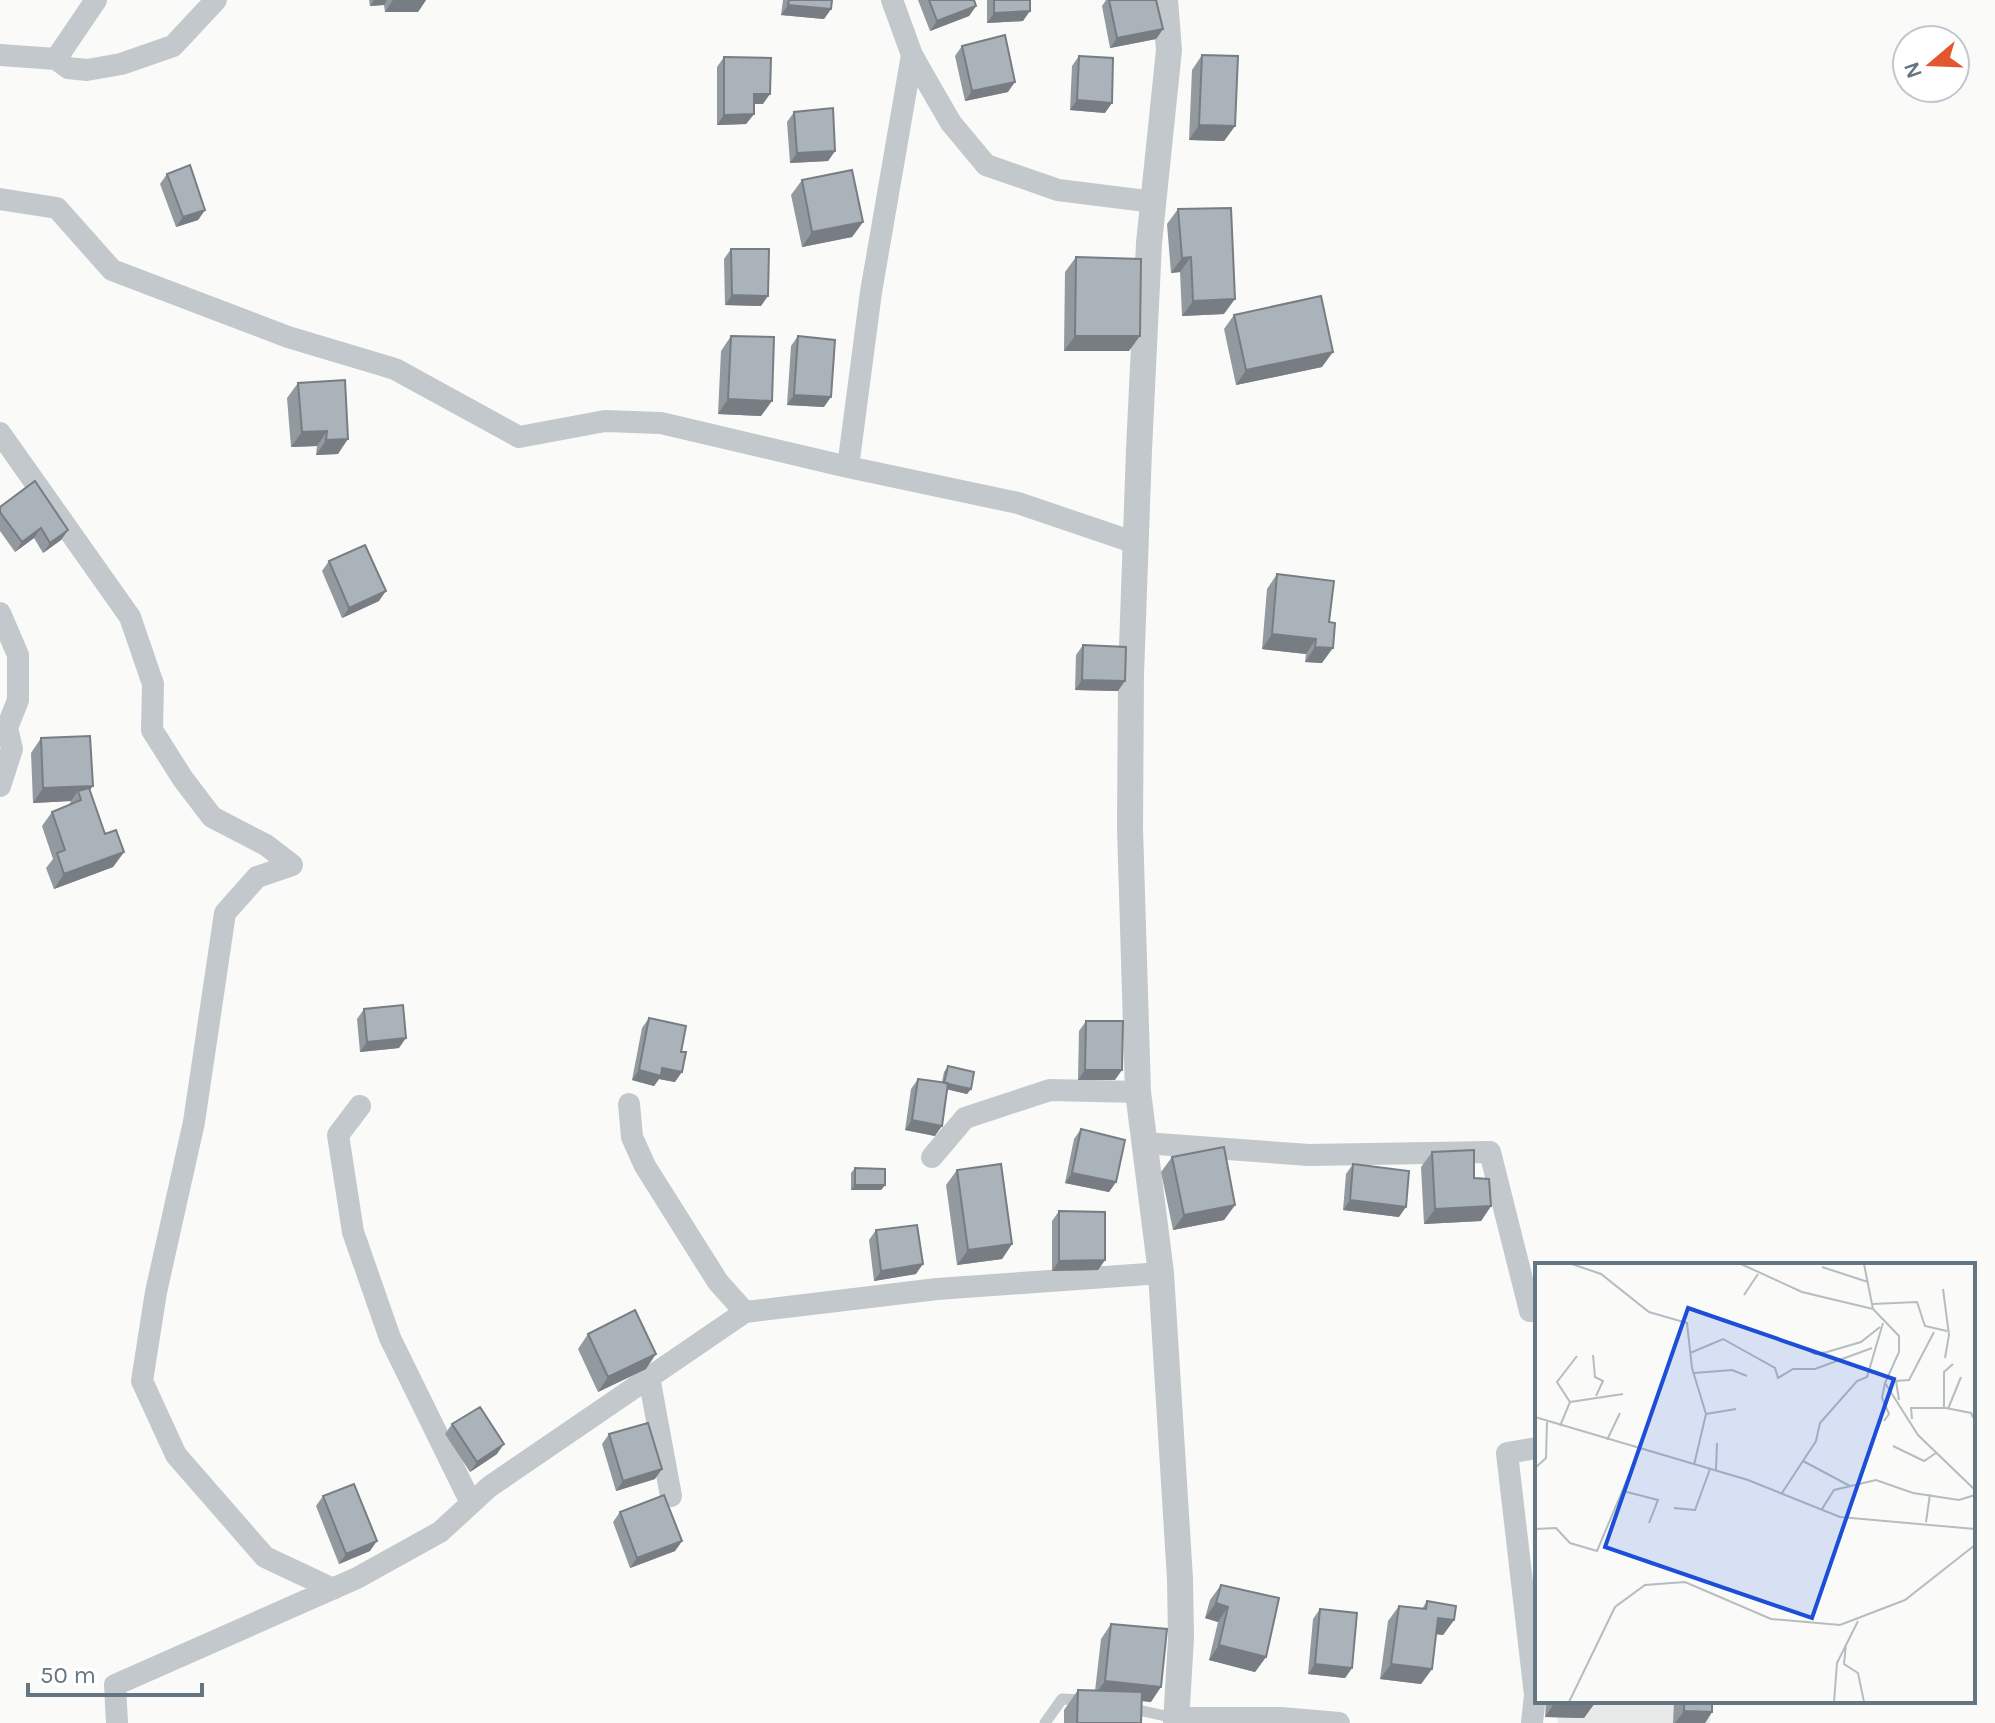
<svg xmlns="http://www.w3.org/2000/svg" width="1995" height="1723" font-family="Karla,sans-serif">
	<rect width="100%" height="100%" fill="#fafaf8"/>
	<path fill="#e8e9e9" d="M1555 1701H1712L1710 1723H1558Z"/>
	<g fill="none" stroke-linecap="round" stroke-linejoin="round">
		<path stroke="#c3c8cc" stroke-width="11" d="M1129 1708 1175 1718
			M1045 1723 1062 1699 1085 1700"/>
		<path stroke="#c3c8cc" stroke-width="22" d="M892 0 912 55 929 85 951 123 986 165 1058 190 1154 202
			M0 55 56 59 96 0
			M56 59 68 68 87 70 121 64 173 46 216 0
			M0 199 57 208 112 270 288 337 395 369 519 437 605 421 661 423 848 467 1018 503 1136 543
			M0 433 130 617 153 684 152 730 183 779 212 817 266 845 292 865 257 877 225 913 194 1122 156 1292 142 1381 176 1455 265 1557 333 1589
			M848 467 871 292 912 55
			M0 613 18 655V700L7 728 12 749 0 786
			M629 1104 632 1137 645 1166 718 1282 745 1312
			M360 1106 338 1135 353 1232 390 1338 471 1503
			M1144 1143 1309 1155 1490 1152 1530 1311
			M932 1157 965 1118 1050 1090 1138 1092
			M649 1377 671 1496
			M1176 1718H1281L1339 1723
			M117 1723 115 1685 357 1578 440 1532 489 1487 745 1312 937 1289 1161 1273
			M1532 1723 1535 1695 1507 1453 1537 1448"/>
		<path stroke="#c3c8cc" stroke-width="26" d="M1165 0 1169 50 1149 243 1139 450 1131 675 1130 828 1138 1092 1161 1273 1180 1579 1181 1638 1176 1723"/>
	</g>
	<path fill="#929a9f" d="M369 0H426L418 12H385L384 5 370 6Z
		M783 0H832L831 9 824 19 781 15Z
		M918 0H974L976 6 969 16 930 31Z
		M987 0H1030L1023 21 987 23Z
		M1106 0H1156L1163 29 1156 39 1110 48 1102 6Z
		M962 46 1008 92 965 101 955 56Z
		M1202 55 1235 126 1224 141 1189 140 1192 70Z
		M1079 56 1105 113 1070 110 1072 66Z
		M724 57 763 104H754V114L746 124 717 125V67Z
		M794 112 835 151 828 161 790 163 787 122Z
		M167 174 205 210 198 220 176 227 160 184Z
		M802 180 863 222 852 237 802 247 791 195Z
		M1178 209 1224 314 1182 316 1180 272 1171 273 1167 224Z
		M731 249 761 306 725 305 724 259Z
		M1076 257 1129 351H1064L1065 272Z
		M1234 315 1322 367 1236 385 1224 329Z
		M731 336 761 416 718 414 721 351Z
		M798 336 824 407 787 405 791 346Z
		M345 380 338 454 316 455 317 446 291 447 287 398 298 383Z
		M0 507 68 530 61 540 43 553 34 538 15 552 0 531Z
		M329 561 379 601 342 618 322 571Z
		M1277 574 1334 581 1322 663 1305 662 1306 654 1262 649 1267 589Z
		M1083 645 1118 691 1075 690 1076 655Z
		M41 738 90 791 105 834 124 852 113 867 54 889 46 868 53 859 42 826 52 812 69 805 71 801 33 803 31 753Z
		M364 1009 399 1048 360 1052 357 1019Z
		M649 1018 675 1082 659 1079 654 1086 632 1080 642 1028Z
		M1086 1021 1115 1080H1078L1079 1031Z
		M948 1066 971 1089 967 1094 947 1089 935 1136 905 1130 911 1089 918 1079 942 1082 944 1072Z
		M1081 1129 1116 1182 1109 1192 1065 1183 1074 1139Z
		M1432 1152 1474 1178 1491 1206 1481 1221 1424 1224 1421 1167Z
		M1172 1157 1235 1205 1224 1220 1173 1230 1161 1172Z
		M1353 1164 1399 1217 1343 1210 1346 1174Z
		M855 1168 885 1185 881 1190H851V1173Z
		M957 1170 1012 1244 1002 1259 957 1265 946 1185Z
		M1059 1211 1105 1260 1098 1270 1052 1271V1221Z
		M876 1230 916 1274 874 1281 869 1240Z
		M588 1334 646 1369 598 1392 578 1349Z
		M452 1424 497 1454 470 1472 445 1434Z
		M609 1434 655 1479 616 1491 602 1444Z
		M323 1496 370 1551 339 1564 316 1506Z
		M620 1512 682 1541 675 1551 630 1568 613 1522Z
		M1221 1585 1266 1657 1255 1672 1209 1660 1218 1622 1205 1618 1210 1600Z
		M1427 1601 1454 1620 1443 1635 1436 1634 1432 1669 1421 1684 1380 1679 1388 1621 1399 1606 1422 1609Z
		M1320 1609 1352 1668 1345 1678 1308 1674 1313 1619Z
		M1111 1624 1151 1702 1142 1701 1141 1723H1064V1710L1078 1690 1095 1691 1101 1639Z
		M1546 1701H1595L1584 1718 1545 1717Z
		M1674 1701H1712V1712L1705 1723H1673Z"/>
	<path fill="#777d82" d="M374 0H387L384 5 370 6Z
		M393 0H426L418 12H385Z
		M788 5 831 9 824 19 781 15Z
		M976 6 969 16 930 31 937 21Z
		M1030 11 1023 21 987 23 994 13Z
		M1163 29 1156 39 1110 48 1117 38Z
		M1015 82 1008 92 965 101 972 91Z
		M754 94H770L763 104H747Z
		M1077 100 1112 103 1105 113 1070 110Z
		M754 114 746 124 717 125 724 115Z
		M1199 125 1235 126 1224 141 1189 140Z
		M835 151 828 161 790 163 797 153Z
		M205 210 198 220 176 227 183 217Z
		M863 222 852 237 802 247 812 232Z
		M1191 257 1180 272 1171 273 1182 258Z
		M732 295 768 296 761 306 725 305Z
		M1235 299 1224 314 1182 316 1193 301Z
		M1075 336H1140L1129 351H1064Z
		M1333 352 1322 367 1236 385 1246 370Z
		M794 395 831 397 824 407 787 405Z
		M728 399 772 401 761 416 718 414Z
		M327 431 317 446 291 447 302 432Z
		M348 439 338 454 316 455 326 440Z
		M41 528 34 538 15 552 22 542Z
		M68 530 61 540 43 553 50 543Z
		M386 591 379 601 342 618 349 608Z
		M1272 634 1316 639 1306 654 1262 649Z
		M1315 647 1333 648 1322 663 1305 662Z
		M1082 680 1125 681 1118 691 1075 690Z
		M93 786 82 801 78 791 71 801 33 803 43 788Z
		M124 852 113 867 54 889 64 874Z
		M406 1038 399 1048 360 1052 367 1042Z
		M662 1068 682 1072 675 1082 659 1079 654 1086 632 1080 639 1070Z
		M1085 1070H1122L1115 1080H1078Z
		M944 1083 971 1089 967 1094 941 1088Z
		M912 1120 942 1126 935 1136 905 1130Z
		M1072 1173 1116 1182 1109 1192 1065 1183Z
		M855 1185H885L881 1190H851Z
		M1350 1200 1406 1207 1399 1217 1343 1210Z
		M1235 1205 1224 1220 1173 1230 1184 1215Z
		M1491 1206 1481 1221 1424 1224 1435 1209Z
		M1012 1244 1002 1259 957 1265 968 1250Z
		M1105 1260 1098 1270 1052 1271 1059 1261Z
		M923 1264 916 1274 874 1281 881 1271Z
		M656 1354 646 1369 598 1392 608 1377Z
		M504 1444 497 1454 470 1472 477 1462Z
		M662 1469 655 1479 616 1491 623 1481Z
		M377 1541 370 1551 339 1564 346 1554Z
		M682 1541 675 1551 630 1568 637 1558Z
		M1216 1603 1228 1607 1218 1622 1205 1618Z
		M1438 1618 1454 1620 1443 1635 1428 1633Z
		M1219 1645 1266 1657 1255 1672 1209 1660Z
		M1315 1664 1352 1668 1345 1678 1308 1674Z
		M1391 1664 1432 1669 1421 1684 1380 1679Z
		M1105 1681 1161 1687 1151 1702 1094 1696Z
		M1555 1702 1595 1703 1584 1718 1545 1717Z
		M1684 1711 1712 1712 1705 1723H1675Z"/>
	<path fill="#aab3b9" stroke="#777d82" stroke-width="2" d="M789 0H832L831 9 788 5Z
		M929 0H974L976 6 937 21Z
		M994 0H1030V11L994 13Z
		M1109 0H1156L1163 29 1117 38Z
		M1005 35 1015 82 972 91 962 46Z
		M1202 55 1238 56 1235 126 1199 125Z
		M1079 56 1113 58 1112 103 1077 100Z
		M724 57 771 58 770 94H754V114L724 115Z
		M833 108 835 151 797 153 794 112Z
		M190 165 205 210 183 217 167 174Z
		M852 170 863 222 812 232 802 180Z
		M1231 208 1235 299 1193 301 1191 257 1182 258 1178 209Z
		M731 249H769L768 296 732 295Z
		M1076 257 1141 259 1140 336H1075Z
		M1321 296 1333 352 1246 370 1234 315Z
		M731 336 774 337 772 401 728 399Z
		M798 336 835 340 831 397 794 395Z
		M345 380 348 439 326 440 327 431 302 432 298 383Z
		M35 481 68 530 50 543 41 528 22 542 0 512V507Z
		M365 545 386 591 349 608 329 561Z
		M1277 574 1334 581 1329 622 1335 623 1333 648 1315 647 1316 639 1272 634Z
		M1083 645 1126 647 1125 681 1082 680Z
		M90 736 93 786 43 788 41 738Z
		M89 788 105 834 116 830 124 852 64 874 57 853 65 850 52 812 81 800 78 791Z
		M403 1005 406 1038 367 1042 364 1009Z
		M649 1018 686 1026 681 1052H686L682 1072 662 1068 661 1076 639 1070Z
		M1086 1021H1123L1122 1070H1085Z
		M948 1066 974 1072 971 1089 944 1083Z
		M918 1079 948 1083 942 1126 912 1120Z
		M1081 1129 1125 1140 1116 1182 1072 1173Z
		M1224 1147 1235 1205 1184 1215 1172 1157Z
		M1474 1150V1178L1489 1179 1491 1206 1435 1209 1432 1152Z
		M1001 1164 1012 1244 968 1250 957 1170Z
		M1353 1164 1409 1171 1406 1207 1350 1200Z
		M855 1168 885 1169V1185H855Z
		M1059 1211 1105 1212V1260L1059 1261Z
		M917 1225 923 1264 881 1271 876 1230Z
		M635 1310 656 1354 608 1377 588 1334Z
		M480 1407 504 1444 477 1462 452 1424Z
		M648 1423 662 1469 623 1481 609 1434Z
		M354 1484 377 1541 346 1554 323 1496Z
		M664 1495 682 1541 637 1558 620 1512Z
		M1221 1585 1279 1598 1266 1657 1219 1645 1228 1607 1216 1603Z
		M1427 1601 1456 1606 1454 1620 1438 1618 1432 1669 1391 1664 1399 1606 1426 1609Z
		M1320 1609 1357 1613 1352 1668 1315 1664Z
		M1111 1624 1167 1629 1161 1687 1105 1681Z
		M1078 1690 1142 1692 1141 1723H1077Z
		M1555 1701H1595V1703Z
		M1684 1701H1712V1712L1684 1711Z"/>
	<g transform="translate(1535 1263)">
		<rect width="440" height="440" fill="#fafaf8"/>
		<path fill="none" stroke="#b5bdc2" stroke-width="2" d="M37 1 66 11 114 49 152 60 157 105 171 151 159 202M206 1 267 29 338 46M329 1 338 46 364 73V89L350 120 383 172 440 227M287 4 333 19M408 26 414 72 410 95M209 32 223 11M338 41 382 39 390 63 412 68M265 83 280 91 292 89 326 79 345 64M155 90 188 76 240 105 243 115 258 106H280L337 85M58 92 60 114 68 118 61 133M159 110 197 107 212 113M364 137 361 118 374 117 399 69M35 139 88 131M409 145V109L418 101M413 146 426 114M171 151 201 146M0 154 213 217 305 254 440 266M377 156 376 145H411L436 150 440 158M349 158 354 151 347 135 350 120M25 163 35 139 22 119 42 93M72 177 85 150M358 183 389 198 401 190M268 198 315 223M0 205 11 195 12 159M181 207 182 180M88 228 123 237 114 260M247 230 281 178 285 160 322 118 332 114 348 60M139 245 160 247 175 206M287 246 299 227 341 217 378 230 424 237 440 232M391 259 395 231M0 266 21 265 35 280 62 288 105 186M311 381 309 401 323 410 329 439M34 439 80 344 110 322 150 319 236 356 305 362 370 337 440 282M299 439 302 400 323 358"/>
		<path fill="#1d4ed8" fill-opacity="0.15" stroke="#1d4ed8" stroke-width="4" d="M153 45 359 116 277 355 70 284Z"/>
		<rect width="440" height="440" fill="none" stroke="#657683" stroke-width="4"/>
	</g>
	<g transform="translate(1931 64) rotate(251)"><circle r="38" fill="#ffffff" stroke="#c1c8cd" stroke-width="2"/>
	<path d="M0-6L14 30L0 20L-14 30Z" fill="#e4572e"/>
	<text y="-12" font-size="22" font-weight="bold" text-anchor="middle" fill="#657683">N</text>
	</g>
	<path d="M28 1683v12h174v-12" fill="none" stroke="#657683" stroke-width="4"/>
	<text x="40" y="1683" font-size="24" fill="#657683" stroke="#ffffff" stroke-width="6" paint-order="stroke">50 m</text>
</svg>
